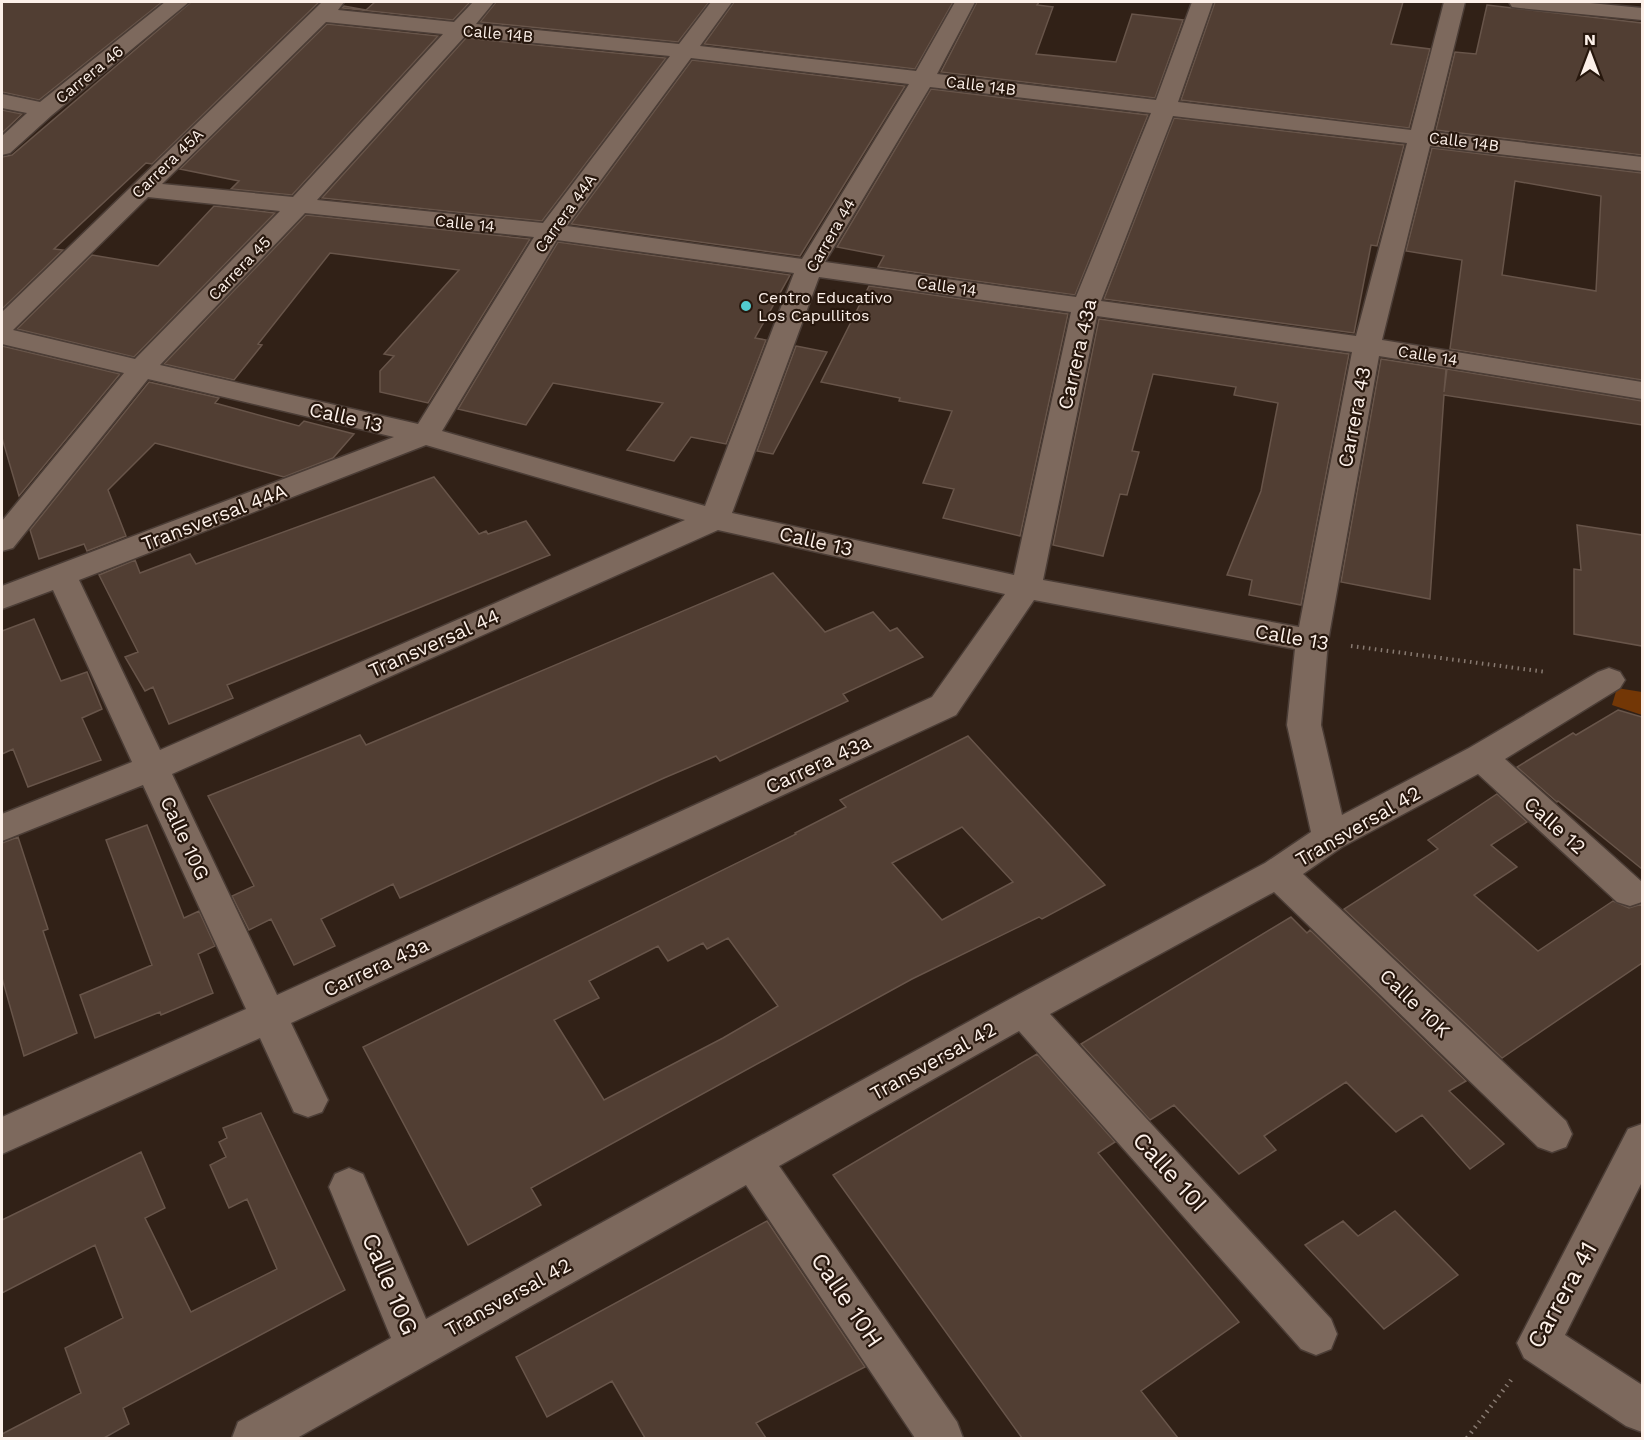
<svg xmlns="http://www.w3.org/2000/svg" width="1644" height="1440" font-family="'Work Sans',sans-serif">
	<rect width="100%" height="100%" fill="#312117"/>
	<path fill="#733706" d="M1617 688 1642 692V715L1612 705Z"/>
	<path fill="#513e33" stroke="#68554a" stroke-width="1.5" fill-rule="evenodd" d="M2 2H162L39 100 2 92Z
		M191 2H319L152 164 146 163 54 249 63 250 2 309V157L12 155Z
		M375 2H470L453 20 342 8 344 6 366 10Z
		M496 2H709L678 42 480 22Z
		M734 2H953L915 69 704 44Z
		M977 2H1039L1037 5 1053 7 1036 54 1116 62 1132 14 1183 20 1155 98 941 72Z
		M1215 2H1403L1391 44 1430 49 1409 128 1181 100Z
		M1487 5 1642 23V155L1436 130 1455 52 1476 54Z
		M327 24 438 36 292 195 231 189 239 181 180 169Z
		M466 38 666 58 542 221 322 198Z
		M692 60 905 86 800 256 571 224Z
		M931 89 1148 115 1075 295 878 267 884 256 837 247Z
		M2 110 22 114 2 133Z
		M1174 118 1404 145 1377 246 1371 245 1354 333 1104 299Z
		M1432 148 1642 173V380L1450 349 1462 260 1406 251ZM1515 181 1601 196 1596 291 1502 275Z
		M214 206 275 213 134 357 17 329 92 255 158 266Z
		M306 215 530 239 428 403 380 392V371L394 356 384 354 459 270 330 253 258 344 262 345 234 380 164 364Z
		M558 242 790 275 755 338 766 340 726 444 691 437 674 461 627 450 663 403 553 383 526 425 458 409Z
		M869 286 1068 314 1020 536 943 518 954 489 923 483 952 411 899 401 900 398 821 382Z
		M1099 319 1349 354 1301 605 1249 595 1252 580 1227 575 1261 491 1278 403 1234 395 1236 387 1153 374 1132 451 1139 452 1127 495 1120 494 1103 556 1053 545Z
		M2 346 120 374 19 496 2 438Z
		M796 346 827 352 773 454 757 451Z
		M1381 359 1446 369 1444 392 1447 369 1642 401V425L1444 395 1430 599 1341 582Z
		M149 382 219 398 215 403 299 426 304 421 354 434 333 458 284 477 155 443 108 490 126 536 87 551 84 544 39 559 30 530Z
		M434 477 479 534 486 531 488 534 526 521 550 555 227 685 233 698 169 724 153 687 145 691 125 657 138 652 99 575 135 560 140 573 190 554 196 564Z
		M1577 525 1642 535V646L1574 634V569L1581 570Z
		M773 573 825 632 873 612 890 631 897 628 923 657 843 694 848 701 720 761 716 756 664 778 400 898 393 884 321 919 335 946 294 965 271 919 249 930 232 896 254 886 208 796 360 735 366 745Z
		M34 619 61 681 87 672 102 709 82 718 101 760 28 787 13 749 2 754V631Z
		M1618 710 1642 717V869L1558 801 1557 802 1517 767 1573 733 1576 735Z
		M968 736 1105 885 1042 919 1039 917 912 979 531 1188 541 1205 468 1245 363 1047 796 834 795 833 846 807 840 800ZM962 827 1013 882 942 920 892 863ZM728 938 778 1006 723 1038 604 1100 554 1020 599 998 589 981 658 946 668 961 703 943 707 949Z
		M1497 794 1527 822 1491 845 1517 867 1474 895 1538 951 1613 901 1629 908 1642 904V963L1502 1058 1344 909 1438 849 1428 840Z
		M147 825 184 918 199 911 215 946 198 954 213 993 161 1015 160 1012 95 1038 80 995 152 965 106 840Z
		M18 837 48 929 43 931 77 1033 24 1056 2 978V843Z
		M1291 917 1307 933 1310 930 1466 1081 1449 1091 1504 1144 1470 1169 1422 1115 1396 1132 1346 1082 1264 1136 1276 1150 1239 1174 1174 1105 1150 1120 1081 1044Z
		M1037 1054 1115 1142 1098 1153 1239 1322 1141 1391 1178 1438H1022L833 1175Z
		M261 1113 345 1290 123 1408 129 1424 104 1438H2V1434L81 1393 65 1348 123 1318 95 1245 2 1293V1220L141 1152 165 1208 145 1218 191 1312 277 1269 247 1199 229 1208 210 1165 226 1157 219 1142 227 1138 223 1128Z
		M1395 1211 1458 1275 1384 1329 1305 1245 1343 1221 1358 1236Z
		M767 1221 865 1367 756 1423 766 1438H645L612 1381 547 1417 516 1357Z"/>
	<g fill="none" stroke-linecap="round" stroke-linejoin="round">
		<defs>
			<path id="minor" d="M165 2H189L52 115 10 153 2 155V136L27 113 2 108V94L40 102Z
				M322 2H344L338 10 454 22 473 2H494L476 24 679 44 711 2H732L700 46 916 71 955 2H975L937 74 1156 100 1192 2H1213L1178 102 1411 130 1444 2H1465L1433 132 1642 157V171L1430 146 1382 340 1642 382V399L1379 356 1328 641 1321 725 1342 815 1469 748 1598 672 1609 668 1620 672 1625 680 1620 688 1505 759 1642 882V902L1630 906 1617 902 1478 774 1342 847 1303 874 1566 1121 1572 1134 1566 1147 1552 1152 1538 1147 1274 892 1050 1014 1331 1319 1337 1334 1331 1349 1316 1355 1301 1349 1019 1031 779 1166 957 1422 963 1438H915L746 1185 297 1438H232L238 1422 391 1338 329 1187 335 1174 349 1168 363 1174 426 1319 1010 999 1265 863 1311 832 1287 725 1295 649 1034 600 956 715 291 1023 328 1100 322 1112 308 1117 294 1112 260 1038 2 1154V1117L246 1009 143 785 2 841V814L132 762 53 590 2 609V586L394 437 148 379 13 548 2 551V521L124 373 2 344V312ZM326 22 443 34 293 197 162 184ZM465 36 670 56 543 223 317 200ZM691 58 909 84 802 259 567 226ZM930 87 1151 113 1076 297 825 262ZM1173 116 1407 143 1356 336 1101 301ZM148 197 280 211 135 359 13 330ZM305 213 534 237 418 424 160 365ZM557 240 794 273 705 506 442 431ZM819 277 1071 312 1014 575 732 513ZM1097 316 1352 352 1299 627 1043 580ZM426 445 685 520 160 750 79 580ZM718 530 1005 594 932 697 277 995 172 774Z
				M1509 2H1580L1642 8V20L1520 8 1512 7Z
				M1642 1124V1182L1565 1335 1642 1385V1432L1626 1426 1524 1358 1517 1343 1628 1129Z"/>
		</defs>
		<use href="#minor" stroke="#4b3d36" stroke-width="3"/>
		<path stroke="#887a71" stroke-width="4" stroke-dasharray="1.5 4.5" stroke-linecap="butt" d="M1351 646 1546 672"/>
		<path stroke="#887a71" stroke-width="4.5" stroke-dasharray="1.5 5" stroke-linecap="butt" d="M1467 1438 1511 1380"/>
		<use href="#minor" fill="#7d695d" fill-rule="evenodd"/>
	</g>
	<circle fill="#52ccd0" stroke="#27170d" stroke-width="2" cx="746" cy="306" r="6"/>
	<g text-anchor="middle" stroke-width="4.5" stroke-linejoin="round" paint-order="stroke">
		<g font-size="16" fill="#fcf0e9" stroke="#27170d">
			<text transform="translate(498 33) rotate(5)" y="6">Calle 14B</text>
			<text transform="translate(89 74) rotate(-39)" y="6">Carrera 46</text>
			<text transform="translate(981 85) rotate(7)" y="6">Calle 14B</text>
			<text transform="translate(1464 141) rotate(7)" y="6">Calle 14B</text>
			<text transform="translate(167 163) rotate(-44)" y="6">Carrera 45A</text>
			<text transform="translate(565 213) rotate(-54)" y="6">Carrera 44A</text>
			<text transform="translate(465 223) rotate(6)" y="6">Calle 14</text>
			<text transform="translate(830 235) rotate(-60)" y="6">Carrera 44</text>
			<text transform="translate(239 268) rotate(-46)" y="6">Carrera 45</text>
			<text transform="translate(947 286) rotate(8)" y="6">Calle 14</text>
			<text transform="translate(1428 355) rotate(9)" y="6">Calle 14</text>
		</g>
		<g font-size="16" fill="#fcf0e9" stroke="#27170d" text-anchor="start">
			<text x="758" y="303">Centro Educativo<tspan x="758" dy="18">Los Capullitos</tspan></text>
		</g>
		<g font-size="20" fill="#fcf0e9" stroke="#27170d">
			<text transform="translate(1077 354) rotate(-77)" y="7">Carrera 43a</text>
			<text transform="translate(346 417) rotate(13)" y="7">Calle 13</text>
			<text transform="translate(1354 417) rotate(-79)" y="7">Carrera 43</text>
			<text transform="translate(214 517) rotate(-21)" y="7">Transversal 44A</text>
			<text transform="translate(816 541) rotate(13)" y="7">Calle 13</text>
			<text transform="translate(1292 637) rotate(10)" y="7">Calle 13</text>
			<text transform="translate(434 643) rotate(-24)" y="7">Transversal 44</text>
			<text transform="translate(818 764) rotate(-25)" y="7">Carrera 43a</text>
			<text transform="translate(1555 825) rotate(42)" y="7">Calle 12</text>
			<text transform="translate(1358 826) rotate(-30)" y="7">Transversal 42</text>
			<text transform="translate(185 838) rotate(65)" y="7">Calle 10G</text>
			<text transform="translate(376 967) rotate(-25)" y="7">Carrera 43a</text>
			<text transform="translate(1415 1003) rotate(44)" y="7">Calle 10K</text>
			<text transform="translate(933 1061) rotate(-29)" y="7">Transversal 42</text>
			<text transform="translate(508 1297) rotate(-29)" y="7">Transversal 42</text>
		</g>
		<g font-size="24" fill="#fcf0e9" stroke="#27170d">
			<text transform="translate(1170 1172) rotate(48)" y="8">Calle 10I</text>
			<text transform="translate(390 1284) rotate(67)" y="8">Calle 10G</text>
			<text transform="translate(1562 1295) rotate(-61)" y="8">Carrera 41</text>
			<text transform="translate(847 1300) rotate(56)" y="8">Calle 10H</text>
		</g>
	</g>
	<rect width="1644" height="1440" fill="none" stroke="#fcf0e9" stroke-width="6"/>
	<g transform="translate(1590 54)" stroke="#27170d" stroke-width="4.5" paint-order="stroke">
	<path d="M0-4.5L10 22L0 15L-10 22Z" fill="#fcf0e9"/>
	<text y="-9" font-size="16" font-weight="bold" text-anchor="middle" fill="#fcf0e9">N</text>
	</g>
</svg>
